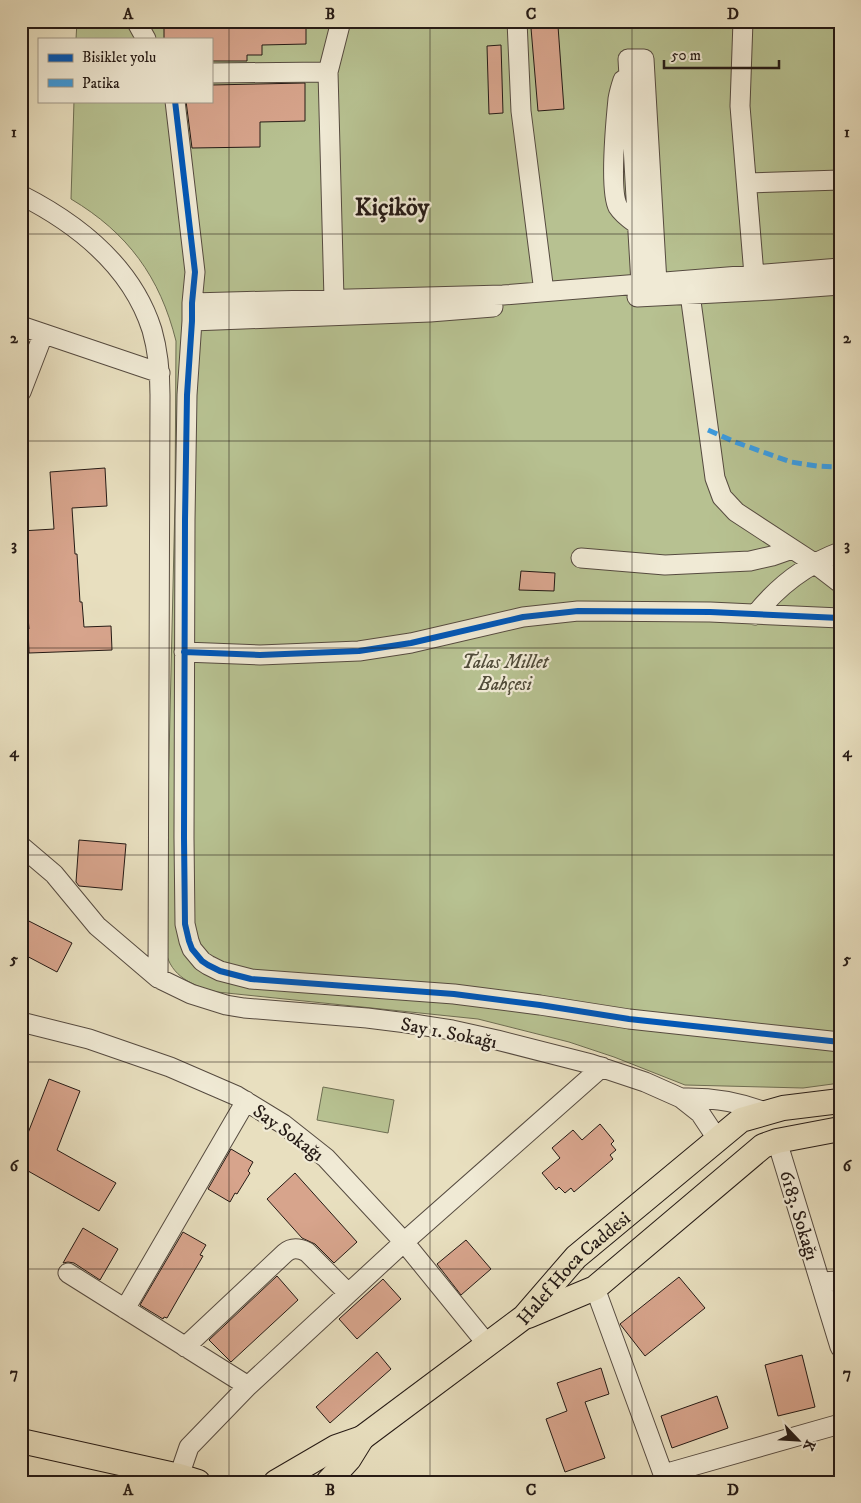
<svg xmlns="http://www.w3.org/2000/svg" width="861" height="1503" font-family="'IM FELL DW Pica',serif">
	<rect width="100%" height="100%" fill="#e8dfbf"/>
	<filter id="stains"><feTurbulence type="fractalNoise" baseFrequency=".004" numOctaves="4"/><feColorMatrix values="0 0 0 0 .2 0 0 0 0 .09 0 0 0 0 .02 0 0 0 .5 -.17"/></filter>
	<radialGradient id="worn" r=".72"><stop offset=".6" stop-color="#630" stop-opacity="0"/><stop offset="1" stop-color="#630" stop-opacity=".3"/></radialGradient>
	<path fill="#b7c191" stroke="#6e6e53" d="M77 21H840V1083L803 1088 685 1085 614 1057 569 1042 478 1019 217 992C197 987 174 979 167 956 164 948 165 937 165 928L175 502 176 341C160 277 128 233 71 199L74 101H211V39H76Z
		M323 1087 394 1100 388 1133 317 1120Z"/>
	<path fill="#d7a48c" stroke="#251a15" d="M164 21H306V44L262 45V55H247V61H211V39H164Z
		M558 26 564 109 538 111 531 28Z
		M501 45 503 113 489 114 487 46Z
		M305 83V121L260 122V147L192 148 186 101H211V85Z
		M105 468 107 506 72 508 75 554H77L80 602H82L84 627 111 626 112 650 29 653 28 629H29L21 531 54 529 50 472Z
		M521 571 555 573 554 591 519 590Z
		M79 840 126 844 122 890 79 886 76 882Z
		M21 917 72 943 57 972 21 953Z
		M49 1079 80 1091 57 1150 116 1183 99 1211 21 1167V1151Z
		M600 1124 614 1141 611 1144 616 1150 610 1155 613 1159 574 1192 571 1188 565 1193 559 1187 556 1190 542 1173 560 1158 552 1148 573 1130 582 1140Z
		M231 1149 253 1162 248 1171 250 1173 237 1194 235 1193 230 1202 208 1189Z
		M295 1173 357 1242 334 1263 315 1244 302 1238 267 1199Z
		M83 1228 118 1249 100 1280 74 1263 68 1262 63 1263Z
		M183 1232 206 1245 200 1255 203 1256 179 1297 167 1318 164 1317 163 1319 140 1305Z
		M466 1240 491 1269 461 1295 437 1264Z
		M277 1276 298 1300 231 1362 209 1340Z
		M679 1277 705 1308 645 1356 620 1324Z
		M383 1279 401 1299 357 1339 339 1319Z
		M377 1352 391 1369 330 1423 316 1407Z
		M802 1355 815 1407 778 1416 765 1365Z
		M601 1368 609 1394 585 1402 605 1458 565 1472 546 1419 567 1411 557 1383Z
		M717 1396 728 1428 672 1448 661 1416Z"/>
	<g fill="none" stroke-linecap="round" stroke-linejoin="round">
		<defs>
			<path id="minor" d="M136 21 146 39
				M517 21 521 111 544 292
				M743 21 740 106 754 275
				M628 59H644L657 283
				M628 59 641 284
				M328 72 341 21
				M211 73 328 72 334 299
				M623 80C621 86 619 93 618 99 616 119 609 191 618 207 623 215 631 220 638 225
				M175 101 195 272 192 303V321L187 395 185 520 184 838 185 924 189 941 192 949 202 961 208 965 220 971 251 979 454 994 540 1005 629 1019 840 1042
				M747 183 840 180
				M21 195C78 224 132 267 152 330 158 351 160 373 160 395L158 978
				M690 294 715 478 722 497 736 512 814 563 840 583
				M637 297 772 290 840 285
				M192 303 503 295 840 268
				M192 321 430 312 493 307
				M21 326 160 373
				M21 392 43 335
				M581 558 665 565 750 561 772 556 792 549
				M755 615C778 586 805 565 840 552
				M184 652 260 655 359 651 411 643 523 617 578 611 710 612 840 618
				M21 846 54 874 97 926 158 978 191 994 226 1005 244 1008 367 1018 407 1023 452 1030 497 1040 591 1064 645 1082 681 1098 700 1113 712 1131 715 1141
				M21 1022 89 1039 170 1067 237 1096 283 1124 326 1158 404 1242 487 1344
				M681 1098C712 1097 738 1101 767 1113
				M777 1141 840 1347
				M68 1273 248 1386
				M820 1282 840 1281
				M595 1288 666 1482
				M125 1309 246 1101
				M185 1347 285 1253C292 1247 299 1248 307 1252L348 1293
				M664 1474 840 1424
				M179 1476 189 1447 248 1386 404 1242 602 1067"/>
			<g id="major">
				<path d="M528 1316 595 1288 763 1146 777 1141 840 1129"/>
				<path d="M21 1441 179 1476 198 1482"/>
				<path id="s1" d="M276 1482 336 1447 362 1438 524 1317 576 1257 741 1120 783 1108 840 1101"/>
				<path d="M328 1482 349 1459 362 1438"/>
			</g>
		</defs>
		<use href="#minor" stroke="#564b40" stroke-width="21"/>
		<use href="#major" stroke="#251a15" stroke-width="26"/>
		<use href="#minor" stroke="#f0ead5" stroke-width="19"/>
		<use href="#major" stroke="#e8dfbf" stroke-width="24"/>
		<path stroke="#3c9bdf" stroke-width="5" stroke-dasharray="10 5" stroke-linecap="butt" d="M708 430 735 442 791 462 817 466 840 467"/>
		<defs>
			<path id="cycleway" d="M175 101 195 272 192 303V321L187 395 185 520 184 838 185 924 189 941 192 949 202 961 208 965 220 971 251 979 454 994 540 1005 629 1019 840 1042
				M184 652 260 655 359 651 411 643 523 617 578 611 710 612 840 618"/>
		</defs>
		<use href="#cycleway" stroke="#f0ead5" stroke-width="9"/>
		<use href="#cycleway" stroke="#0057b8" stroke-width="6"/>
	</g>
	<path fill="none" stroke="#251a15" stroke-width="1" stroke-opacity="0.55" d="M229 21V1482M430 21V1482M632 21V1482M21 234H840M21 441H840M21 648H840M21 855H840M21 1062H840M21 1269H840"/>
	<g text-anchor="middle" stroke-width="4.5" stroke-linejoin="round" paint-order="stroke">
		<g font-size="19" font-style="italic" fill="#514c3a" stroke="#f0ead5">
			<text x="505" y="668">Talas Millet<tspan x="505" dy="22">Bahçesi</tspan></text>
		</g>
		<g font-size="19" fill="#251a15" stroke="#f0ead5">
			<text transform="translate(449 1032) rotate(11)" y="7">Say 1. Sokağı</text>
			<text transform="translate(289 1132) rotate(36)" y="7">Say Sokağı</text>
			<text transform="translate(800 1215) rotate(73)" y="7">6183. Sokağı</text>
			<text dy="7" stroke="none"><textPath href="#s1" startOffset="369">Halef Hoca Caddesi</textPath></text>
		</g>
		<g font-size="24" font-weight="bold" fill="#251a15" stroke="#f0ead5">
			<text x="392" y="215">Kiçiköy</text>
		</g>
	</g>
	<rect width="861" height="1503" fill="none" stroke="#e8dfbf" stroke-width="55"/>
	<rect x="38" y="38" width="175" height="65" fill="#f0ead5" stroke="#9f9788"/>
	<rect x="48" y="54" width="25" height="8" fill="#0057b8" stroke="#9f9788"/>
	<text x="82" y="62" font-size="15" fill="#251a15">Bisiklet yolu</text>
	<rect x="48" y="79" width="25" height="8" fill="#3c9bdf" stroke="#9f9788"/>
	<text x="82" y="88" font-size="15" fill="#251a15">Patika</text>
	<g transform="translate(798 1440) rotate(115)" stroke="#f0ead5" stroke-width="4" paint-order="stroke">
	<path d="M0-4L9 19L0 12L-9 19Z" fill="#251a15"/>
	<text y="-8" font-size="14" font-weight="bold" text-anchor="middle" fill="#251a15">K</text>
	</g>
	<path d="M664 60v8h115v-8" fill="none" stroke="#251a15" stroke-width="2.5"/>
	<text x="671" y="60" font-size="15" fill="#251a15" stroke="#f0ead5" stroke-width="4" paint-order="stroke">50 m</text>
	<rect x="28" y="28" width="806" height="1448" fill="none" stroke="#251a15" stroke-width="2"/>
	<g font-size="16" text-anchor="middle" font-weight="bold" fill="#251a15">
		<text x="128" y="19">A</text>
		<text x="330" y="19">B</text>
		<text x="531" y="19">C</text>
		<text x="733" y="19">D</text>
		<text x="14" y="137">1</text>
		<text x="847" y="137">1</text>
		<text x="14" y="343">2</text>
		<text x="847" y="343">2</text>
		<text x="14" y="550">3</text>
		<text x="847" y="550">3</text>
		<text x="14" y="757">4</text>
		<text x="847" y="757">4</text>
		<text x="14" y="964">5</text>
		<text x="847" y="964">5</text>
		<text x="14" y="1171">6</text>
		<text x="847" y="1171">6</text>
		<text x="14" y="1378">7</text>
		<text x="847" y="1378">7</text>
		<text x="128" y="1495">A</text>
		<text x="330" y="1495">B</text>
		<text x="531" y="1495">C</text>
		<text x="733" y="1495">D</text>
	</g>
	<rect width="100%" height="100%" filter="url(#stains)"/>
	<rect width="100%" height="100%" fill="url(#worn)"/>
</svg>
